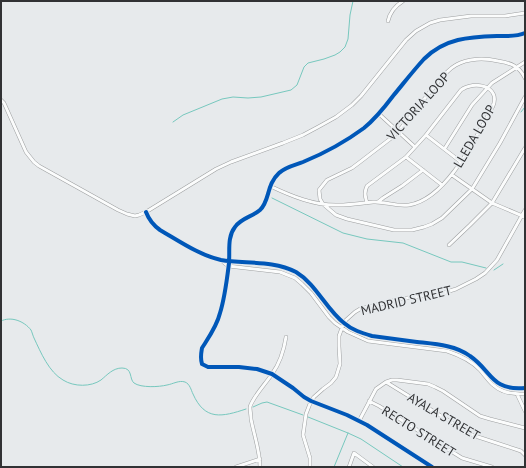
<svg xmlns="http://www.w3.org/2000/svg" width="526" height="468" font-family="'PT Sans',sans-serif">
	<rect width="100%" height="100%" fill="#e7eaec"/>
	<g fill="none" stroke-linecap="round" stroke-linejoin="round">
		<path stroke="#77c8be" stroke-width="1" d="M521 112 525 107
			M173 122 183 115 222 99 233 97 248 98 261 97 291 90 297 85 304 67 308 63 324 59 335 55 340 52 345 47 348 39 350 15 353 1
			M272 198 343 233 367 239 403 243 451 262H462L486 268
			M494 270 503 264
			M1 321C11 316 24 321 31 330 32 332 33 336 34 338 41 353 49 372 63 380 74 387 91 387 101 380 107 375 113 368 122 368 133 368 129 379 134 383 141 388 159 387 167 385 173 384 179 380 185 382 190 384 191 390 193 394 205 421 222 417 246 409
			M253 407 262 403 267 402 303 415
			M308 417 348 433 361 439 403 467
			M334 467 348 433"/>
		<defs>
			<path id="street" d="M388 21C390 12 395 6 403 1
				M525 78C519 66 511 63 498 61 485 58 468 58 456 65 445 71 437 84 429 93 419 106 408 119 398 132L390 139 360 162 352 168 327 180 319 190 320 199 323 204 336 215 347 219 394 230H412L424 227 432 224 442 218 472 189 500 143 525 97
				M1 100 4 103 26 152 34 162 39 166 118 210 127 214 135 216 139 215 146 212 216 169 231 162 283 143 303 135 318 127 336 117 352 105 361 96 406 40 416 31 430 23 440 20 471 16H505L525 13
				M379 114 415 147
				M426 135 461 162
				M445 148 472 105 492 83 525 62
				M406 157 442 185
				M452 175 492 203 525 217
				M270 186C291 196 315 206 339 205 350 205 362 203 373 202 385 201 396 207 409 205 447 199 476 137 493 106 501 86 474 80 461 90L426 135 406 157 367 186C364 192 365 196 367 203
				M378 202 383 198 402 186 423 170
				M146 212C149 220 153 225 160 230 179 241 199 255 221 260 245 264 273 260 296 272 316 284 326 309 344 323 352 330 362 333 372 336 387 338 402 340 417 342 435 344 455 345 470 356 492 371 491 391 525 388
				M449 245 470 225 492 203 525 148
				M221 260 228 266 280 272 295 278 302 284 311 293 329 317 335 323 348 332 368 341 447 351C459 355 471 360 480 370 487 378 492 387 503 391 510 394 518 394 525 394
				M386 382 472 435 521 451 525 455
				M517 394 525 411
				M369 401 379 406 462 458 492 467
				M359 421 376 389 386 382 392 380H397L428 384 435 387 443 391 480 416 490 419 525 428
				M236 467 260 459
				M260 467C260 451 254 435 251 419 251 415 250 411 250 407 252 398 267 382 272 374 280 363 284 350 286 337
				M310 467V458L303 435 306 414 311 401 314 397 323 389 331 383 336 377 340 364 339 346V336L343 325 346 320 355 312 360 309 400 299 443 293 456 289 476 279 485 273 497 260 525 210
				M349 467 354 453 373 467
				M432 467 367 425 347 415 311 401 304 397 293 388 272 374 257 369 239 367H208L202 364C200 358 201 354 202 348 209 337 217 326 220 313 225 297 227 279 229 263 230 251 227 237 235 227 241 218 252 217 260 210 270 201 266 185 279 173 285 167 295 165 303 162 325 153 345 142 364 128 375 119 384 108 393 96 403 84 413 71 424 59 445 38 469 37 497 36 507 36 516 37 525 33"/>
		</defs>
		<use href="#street" stroke="#9d9fa0" stroke-width="4"/>
		<use href="#street" stroke="#fbfcfc" stroke-width="3"/>
		<defs>
			<path id="cycleway" d="M146 212C149 220 153 225 160 230 179 241 199 255 221 260 245 264 273 260 296 272 316 284 326 309 344 323 352 330 362 333 372 336 387 338 402 340 417 342 435 344 455 345 470 356 492 371 491 391 525 388
				M432 467 367 425 347 415 311 401 304 397 293 388 272 374 257 369 239 367H208L202 364C200 358 201 354 202 348 209 337 217 326 220 313 225 297 227 279 229 263 230 251 227 237 235 227 241 218 252 217 260 210 270 201 266 185 279 173 285 167 295 165 303 162 325 153 345 142 364 128 375 119 384 108 393 96 403 84 413 71 424 59 445 38 469 37 497 36 507 36 516 37 525 33"/>
		</defs>
		<use href="#cycleway" stroke="#e6eaed" stroke-width="6"/>
		<use href="#cycleway" stroke="#0057b8" stroke-width="4"/>
	</g>
	<g text-anchor="middle" stroke-width="3.5" stroke-linejoin="round" paint-order="stroke">
		<g font-size="13" fill="#313234" stroke="#e6eaed">
			<text transform="translate(418 106) rotate(-48)" y="5">VICTORIA LOOP</text>
			<text transform="translate(474 136) rotate(-60)" y="5">LLEDA LOOP</text>
			<text transform="translate(406 300) rotate(-13)" y="5">MADRID STREET</text>
			<text transform="translate(444 416) rotate(30)" y="5">AYALA STREET</text>
			<text transform="translate(419 431) rotate(32)" y="5">RECTO STREET</text>
		</g>
	</g>
	<rect width="526" height="468" fill="none" stroke="#313234" stroke-width="4"/>
</svg>
